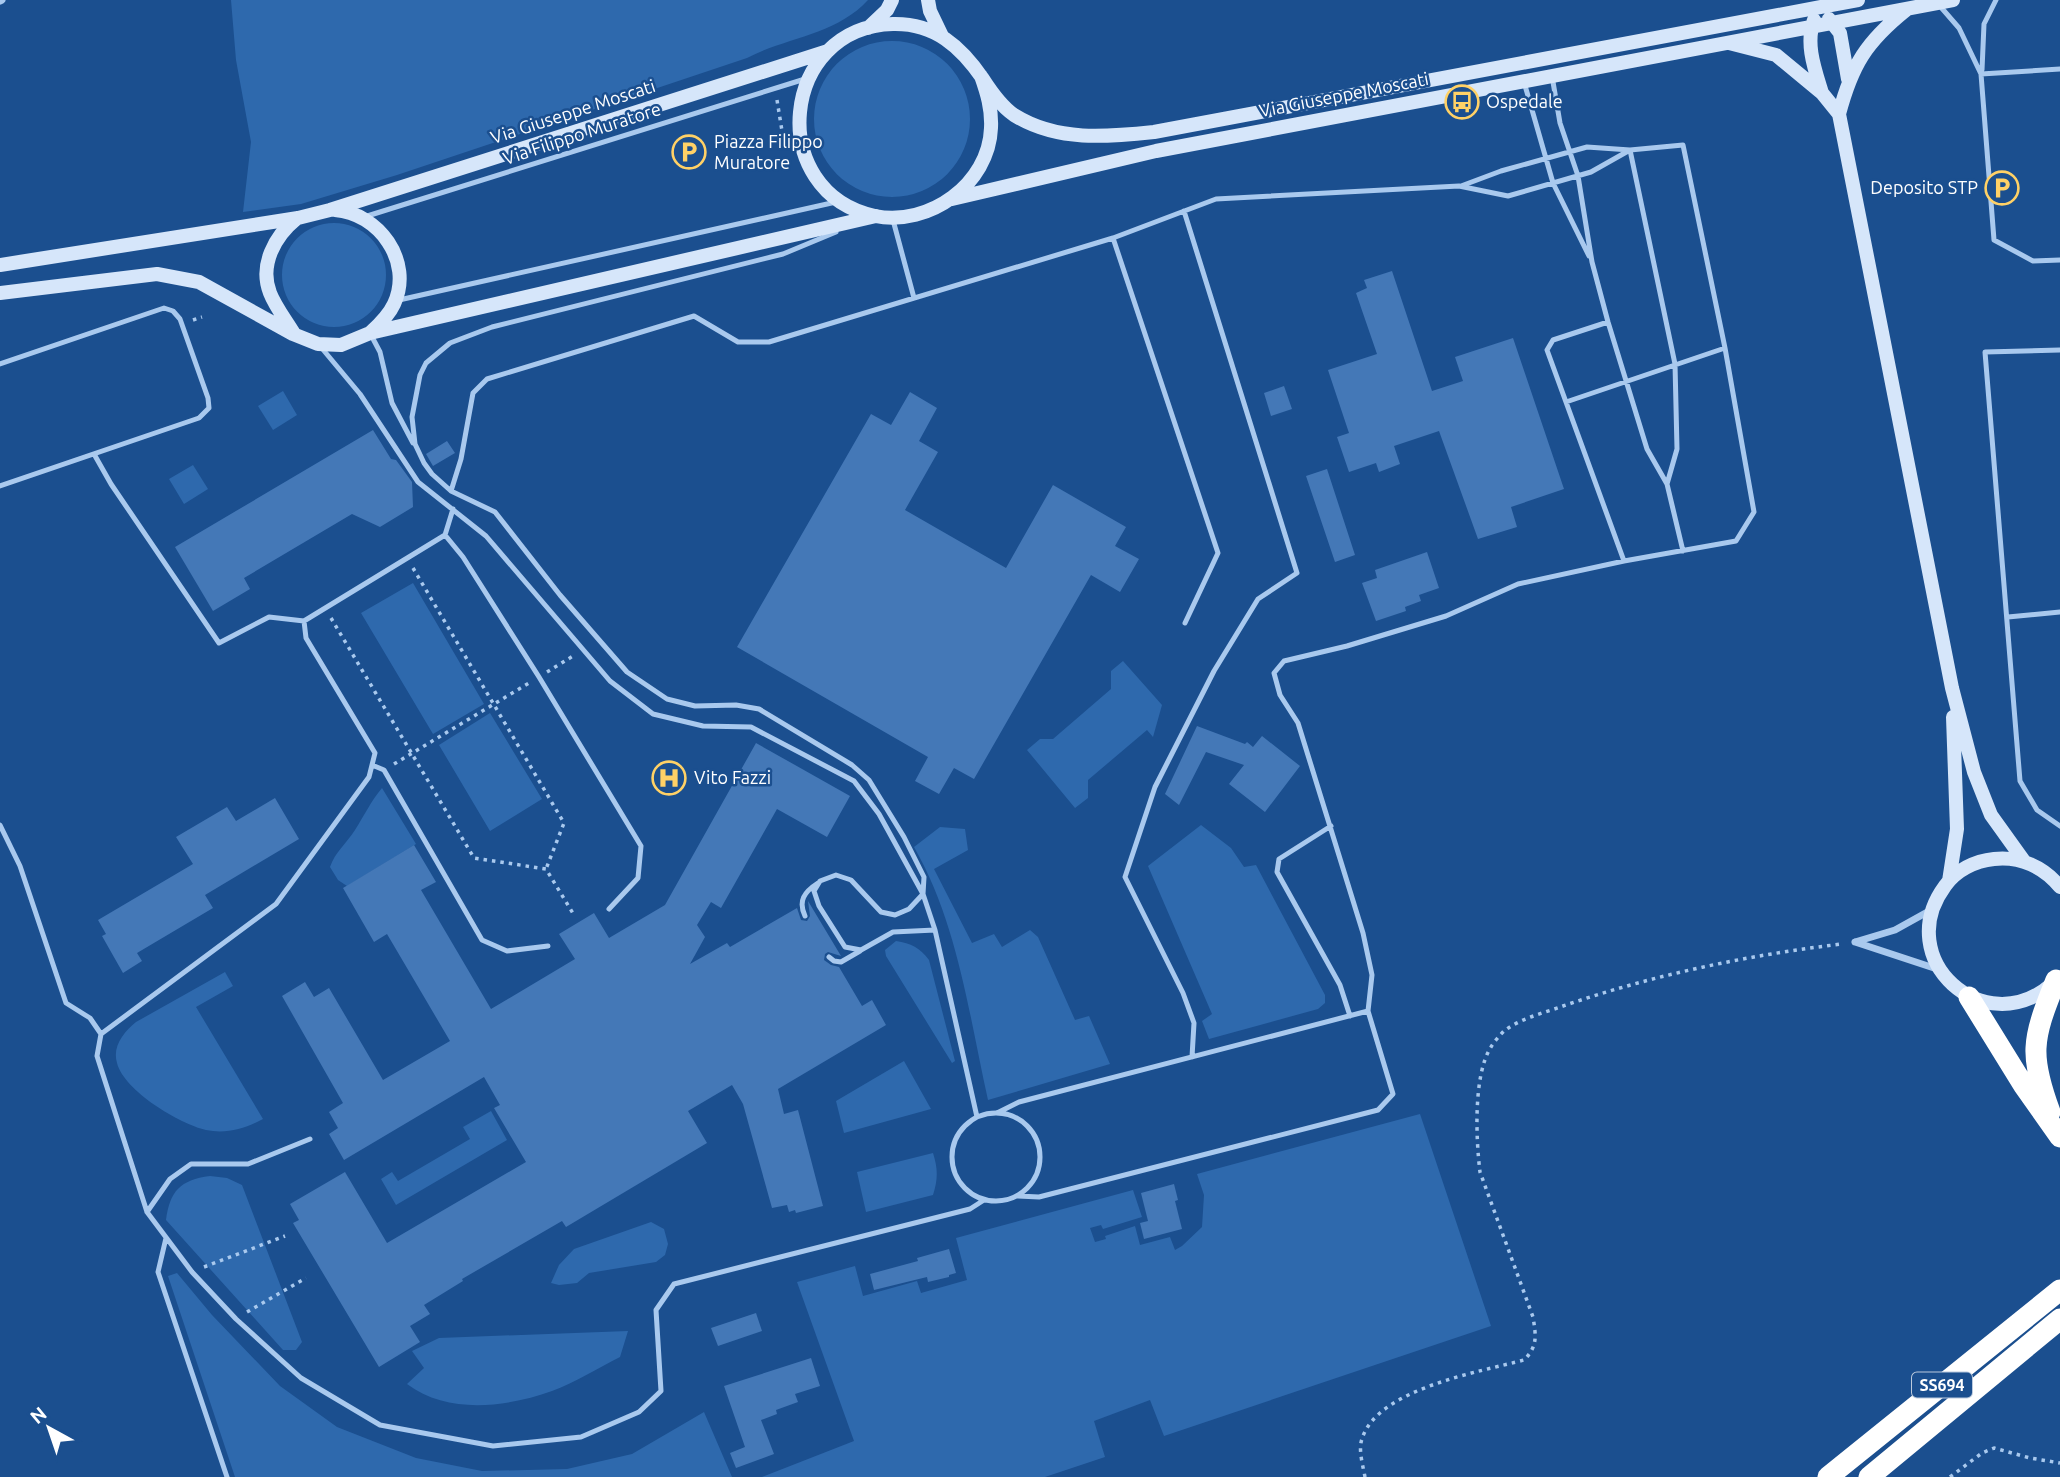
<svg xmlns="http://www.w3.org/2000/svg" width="2060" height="1477" font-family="Ubuntu,sans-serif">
	<rect width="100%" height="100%" fill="#1b4f8f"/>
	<path fill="#2e69ad" d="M231 0H868C836 35 787 37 747 58L397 175 301 204 243 212 251 142 236 60Z
		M814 119a78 78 0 1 1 156 0a78 78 0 1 1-156 0Z
		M282 275a52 52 0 1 1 104 0a52 52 0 1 1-104 0Z
		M283 391 297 415 273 430 258 406Z
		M193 465 208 489 184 504 169 479Z
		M413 583 484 704 433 734 361 613Z
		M1123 661 1162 705 1153 737 1147 730 1088 780V798L1075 808 1027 750 1040 739H1053L1111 689V671Z
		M490 713 542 799 490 831 439 745Z
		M382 788 416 844 347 886 338 880 330 867C335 852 346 844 355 830 364 816 371 801 382 788Z
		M1201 825 1231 848 1244 867 1256 865 1325 995V1003L1318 1009 1209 1039 1202 1021 1212 1014 1148 866Z
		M940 827 965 829 968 850 934 869 972 943 994 934 1002 947 1030 930 1038 937 1075 1020 1089 1016 1110 1064 988 1100C969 1015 958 924 914 847Z
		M896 941C911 943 920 948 929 960L955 1061 952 1063 886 956 885 950Z
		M225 972 233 986 196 1007 263 1119C245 1129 226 1134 206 1130 180 1124 124 1091 117 1063 112 1046 124 1032 136 1022Z
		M904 1061 931 1109 844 1133 836 1101Z
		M491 1111 507 1140 396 1205 381 1179 392 1172 398 1181 470 1139 463 1127Z
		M1420 1114 1491 1326 1164 1436 1150 1400 1094 1421 1105 1457 1045 1477H762L854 1441 797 1282 855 1266 863 1296 917 1281 921 1293 967 1280 956 1238 1133 1190 1142 1217 1103 1229 1101 1225 1090 1228 1095 1242 1106 1239 1105 1236 1135 1226 1140 1245 1170 1237 1175 1250 1182 1246 1202 1227 1204 1195 1197 1174Z
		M933 1153C938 1169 938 1179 933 1195L866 1212 857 1172Z
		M210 1176 227 1178 242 1185 302 1342 296 1350H283L166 1220C170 1191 180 1180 210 1176Z
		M651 1222 664 1229 668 1244 665 1255 656 1262 589 1273 577 1283 559 1285 551 1283 559 1265 574 1249Z
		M177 1273 212 1315 280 1386 337 1427 416 1458 482 1471 567 1469 632 1454 704 1412 732 1477H235L168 1276Z
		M628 1331 620 1357C598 1368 576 1382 552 1391 507 1407 448 1415 407 1384L424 1368 412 1351 439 1338Z"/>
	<path fill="#4478b7" d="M1392 271 1432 391 1463 381 1455 357 1513 338 1564 489 1511 507 1517 527 1478 539 1439 431 1394 446 1400 464 1379 472 1376 463 1349 472 1337 437 1349 433 1328 370 1377 354 1356 293 1367 288 1364 280Z
		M1284 386 1292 409 1271 416 1264 393Z
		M910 392 937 408 919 441 938 452 905 510 1006 568 1053 485 1126 527 1115 546 1139 559 1120 592 1091 575 974 779 954 768 939 794 915 781 928 757 737 647 871 414 891 425Z
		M373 430 391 459 396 460 412 482 413 507 380 527 352 514 244 578 250 589 213 611 175 547Z
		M447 441 455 453 433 466 426 454Z
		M1327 469 1355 555 1335 562 1306 476Z
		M1427 552 1439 588 1419 595 1421 601 1405 607 1406 611 1376 621 1362 583 1377 578 1375 570Z
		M1197 726 1245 744 1247 742 1253 747 1262 736 1300 766 1265 812 1229 784 1244 765 1206 752 1179 805 1165 794Z
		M756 743 850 796 827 837 777 809 721 908 711 902 697 925 705 937 690 964 727 943 730 947 797 908 801 920 807 921 810 916 808 901 841 956 828 952 825 954 824 960 831 965 839 967 862 1006 872 1000 886 1025 778 1089 784 1114 798 1110 823 1206 796 1213 795 1210 789 1212 787 1205 772 1208 743 1104 732 1085 688 1111 707 1143 566 1227 562 1221 462 1279 463 1281 424 1305 430 1314 410 1326 420 1342 379 1367 293 1223 299 1220 290 1204 345 1172 387 1243 526 1162 494 1108 500 1105 484 1077 344 1160 329 1134 338 1128 329 1112 343 1103 282 996 305 982 314 997 329 988 383 1080 450 1041 387 934 374 942 343 888 414 845 436 882 421 890 491 1009 575 959 559 934 594 913 609 938 665 905Z
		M275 798 299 839 205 895 213 908 137 953 142 961 123 973 102 936 106 934 98 920 193 864 176 837 227 807 236 821Z
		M1174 1184 1178 1200 1175 1201 1182 1229 1144 1239 1140 1223 1148 1221 1141 1193Z
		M949 1249 956 1273 949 1275V1277L928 1282 927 1277 874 1290 870 1274 918 1261 917 1258Z
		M756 1313 762 1331 718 1346 711 1328Z
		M811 1358 820 1386 795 1394 798 1402 776 1410 777 1414 761 1420 774 1454 736 1468 730 1453 745 1447 724 1386Z"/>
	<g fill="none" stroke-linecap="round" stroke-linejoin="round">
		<path stroke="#a9c9ee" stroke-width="3.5" stroke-dasharray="3.5 5" stroke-linecap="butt" d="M777 100 783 137 787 136
			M193 320 202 317
			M413 568 564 823 546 869
			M331 618 474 858 546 869 574 915
			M547 672 573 656
			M394 764 529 683
			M204 1267 285 1236
			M247 1312 306 1278
			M1365 1477C1363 1466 1358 1449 1362 1439 1377 1389 1479 1372 1524 1360 1538 1346 1536 1336 1533 1317L1480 1172C1476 1140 1473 1075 1491 1047 1494 1042 1500 1035 1504 1031 1521 1018 1544 1013 1563 1006 1653 975 1748 955 1842 944
			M1950 1477 1982 1453 1994 1448 2030 1458 2060 1463"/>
		<path stroke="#a9c9ee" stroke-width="5" d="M1939 5 1959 28 1981 74
			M2060 69 1981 74 1994 240 2033 261 2060 260
			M1982 70 1984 24 1996 0
			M1524 82 1553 183 1589 256
			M1461 186 1501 171 1587 147 1630 150 1675 364 1677 449 1667 484 1647 449 1608 322 1592 262 1578 176 1560 123 1552 76
			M1184 211 1297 573 1258 599 1214 671 1155 787 1125 877 1183 993 1194 1023 1192 1057
			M364 217 805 79
			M893 220 914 298
			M836 232 783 254 492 327 450 343 426 363 420 375 412 417 415 444 424 463 432 474 451 491 495 512 560 595 627 672 667 699 695 706 736 705 759 709 852 765 869 780 904 837 924 877 923 894 909 909 895 915 881 912 851 880 836 875 820 881 814 891 819 906 845 947 861 950 893 932 935 930
			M399 300 836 202
			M1608 322 1553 340 1547 350 1624 561
			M371 335 380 352 392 403 413 443
			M320 346 360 394 418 482 486 536 610 681 653 714 703 726 751 727 854 781 879 814 923 894 935 930 977 1117
			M2060 350 1985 352 2020 781 2037 810 2060 826
			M0 364 164 308 173 311 180 319 208 398 209 408 199 418 0 486
			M1566 402 1725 348
			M94 454 111 484 219 643 269 617 304 621
			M1667 484 1683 551
			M451 491 461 459 473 393 487 379 694 316 738 342H769L1113 238 1218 553 1185 623
			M453 509 445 535 304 621 306 638 375 753 369 777 276 904 101 1034 97 1056 147 1212 192 1272 236 1319 301 1378 380 1425 493 1446 581 1437 639 1412 661 1391 656 1310 674 1284 970 1209 984 1200
			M445 535 463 557 539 677 641 846 638 878 609 909
			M2008 617 2060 612
			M372 765 384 770 482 940 507 951 548 946
			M0 825 20 866 66 1003 90 1018 101 1034
			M1331 826 1279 859 1277 872 1340 985 1350 1016
			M805 916C798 901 804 892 818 883
			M829 957 834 961 841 962 860 951
			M997 1113 1019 1102 1368 1011
			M952 1157a44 44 0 1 1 88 0a44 44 0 1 1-88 0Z
			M1018 1196 1039 1197 1378 1110 1393 1094 1368 1011 1372 975 1363 933 1298 723 1280 695 1274 673 1284 661 1347 646 1446 616 1518 584 1624 561 1736 541 1754 512 1725 348 1683 145 1630 150 1591 172 1508 196 1459 186 1216 199 1113 238
			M147 1212 170 1179 191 1164H248L310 1139
			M166 1238 158 1272 227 1477"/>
		<path stroke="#a9c9ee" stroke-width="7" d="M0 1 2 0
			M1855 942 1937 969
			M1855 942 1895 930 1931 910"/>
		<path stroke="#d6e6fa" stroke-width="14" d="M928 0 930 11 942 36
			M1906 10C1866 42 1852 65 1839 114L1952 688 1974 772 1991 815 2024 861
			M1829 19 1840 33 1848 79
			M1814 20C1805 44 1815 70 1822 93
			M868 28 887 10 892 0
			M1729 43 1776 55 1822 93 1839 114
			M981 76C987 93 992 109 991 128 989 184 929 227 875 216 764 192 780 27 893 24 935 23 961 47 983 79 992 93 1001 106 1014 115 1057 142 1107 137 1154 132L1858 0
			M952 199 1156 151 1953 0
			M335 210C378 213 414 261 394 304 389 315 380 324 370 333
			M0 265 298 218 330 210 828 51
			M0 293 157 274 199 282 293 334 318 344 341 345 370 333 876 216
			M293 332C285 319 275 306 270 293 259 265 275 236 296 219
			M1949 881 1957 829 1953 717
			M2052 984C1984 1043 1891 959 1945 886 1956 870 1975 861 1994 859 2020 856 2044 867 2060 887"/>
		<path stroke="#fff" stroke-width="21" d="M1969 997 2024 1086 2060 1137
			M2050 1112C2043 1093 2035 1069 2036 1048 2037 1025 2048 1001 2056 980
			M1828 1477 2060 1290
			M1869 1477 2060 1319"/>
	</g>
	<defs>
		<symbol id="bus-ring" viewBox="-11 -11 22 22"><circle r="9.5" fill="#1b4f8f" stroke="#ffd166" stroke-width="1.5"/><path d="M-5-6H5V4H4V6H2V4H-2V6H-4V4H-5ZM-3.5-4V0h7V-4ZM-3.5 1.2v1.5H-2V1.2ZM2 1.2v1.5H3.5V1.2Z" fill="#ffd166"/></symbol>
		<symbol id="parking-ring" viewBox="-11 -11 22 22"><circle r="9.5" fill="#1b4f8f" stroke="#ffd166" stroke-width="1.5"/><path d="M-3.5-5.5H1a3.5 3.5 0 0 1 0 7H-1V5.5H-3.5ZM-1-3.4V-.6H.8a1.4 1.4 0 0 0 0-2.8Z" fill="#ffd166"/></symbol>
		<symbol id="hospital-ring" viewBox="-11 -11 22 22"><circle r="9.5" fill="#1b4f8f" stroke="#ffd166" stroke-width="1.5"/><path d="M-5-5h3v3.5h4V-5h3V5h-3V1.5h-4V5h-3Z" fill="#ffd166"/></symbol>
	</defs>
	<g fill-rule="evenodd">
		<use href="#bus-ring" x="1443" y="83" width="38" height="38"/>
		<use href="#parking-ring" x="670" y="133" width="38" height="38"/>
		<use href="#parking-ring" x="1983" y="169" width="38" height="38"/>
		<use href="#hospital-ring" x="650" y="759" width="38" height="38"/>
	</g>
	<g text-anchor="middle" stroke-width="5" stroke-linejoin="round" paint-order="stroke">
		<rect fill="#1b4f8f" stroke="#bbcadd" stroke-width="2" x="1912" y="1372.5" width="60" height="25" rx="5"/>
		<g font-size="16" font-weight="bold" fill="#fff">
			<text x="1942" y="1391">SS694</text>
		</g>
		<g font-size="18" fill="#fff" stroke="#1b4f8f">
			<text transform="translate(1344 95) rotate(-11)" y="6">Via Giuseppe Moscati</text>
			<text transform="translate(573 112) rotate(-18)" y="6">Via Giuseppe Moscati</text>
			<text transform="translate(582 134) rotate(-18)" y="6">Via Filippo Muratore</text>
		</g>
		<g font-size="18" fill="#fff" stroke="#1b4f8f" text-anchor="start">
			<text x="1486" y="108">Ospedale</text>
			<text x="714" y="148">Piazza Filippo<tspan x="714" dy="21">Muratore</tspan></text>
			<text x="1978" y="194" text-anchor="end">Deposito STP</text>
			<text x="694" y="784">Vito Fazzi</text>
		</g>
	</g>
	<g transform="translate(49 1428) rotate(320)" stroke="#1b4f8f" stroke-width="5" paint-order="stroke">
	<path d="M0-5L12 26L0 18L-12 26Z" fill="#ffffff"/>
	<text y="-10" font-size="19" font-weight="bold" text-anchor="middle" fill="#ffffff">N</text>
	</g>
</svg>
